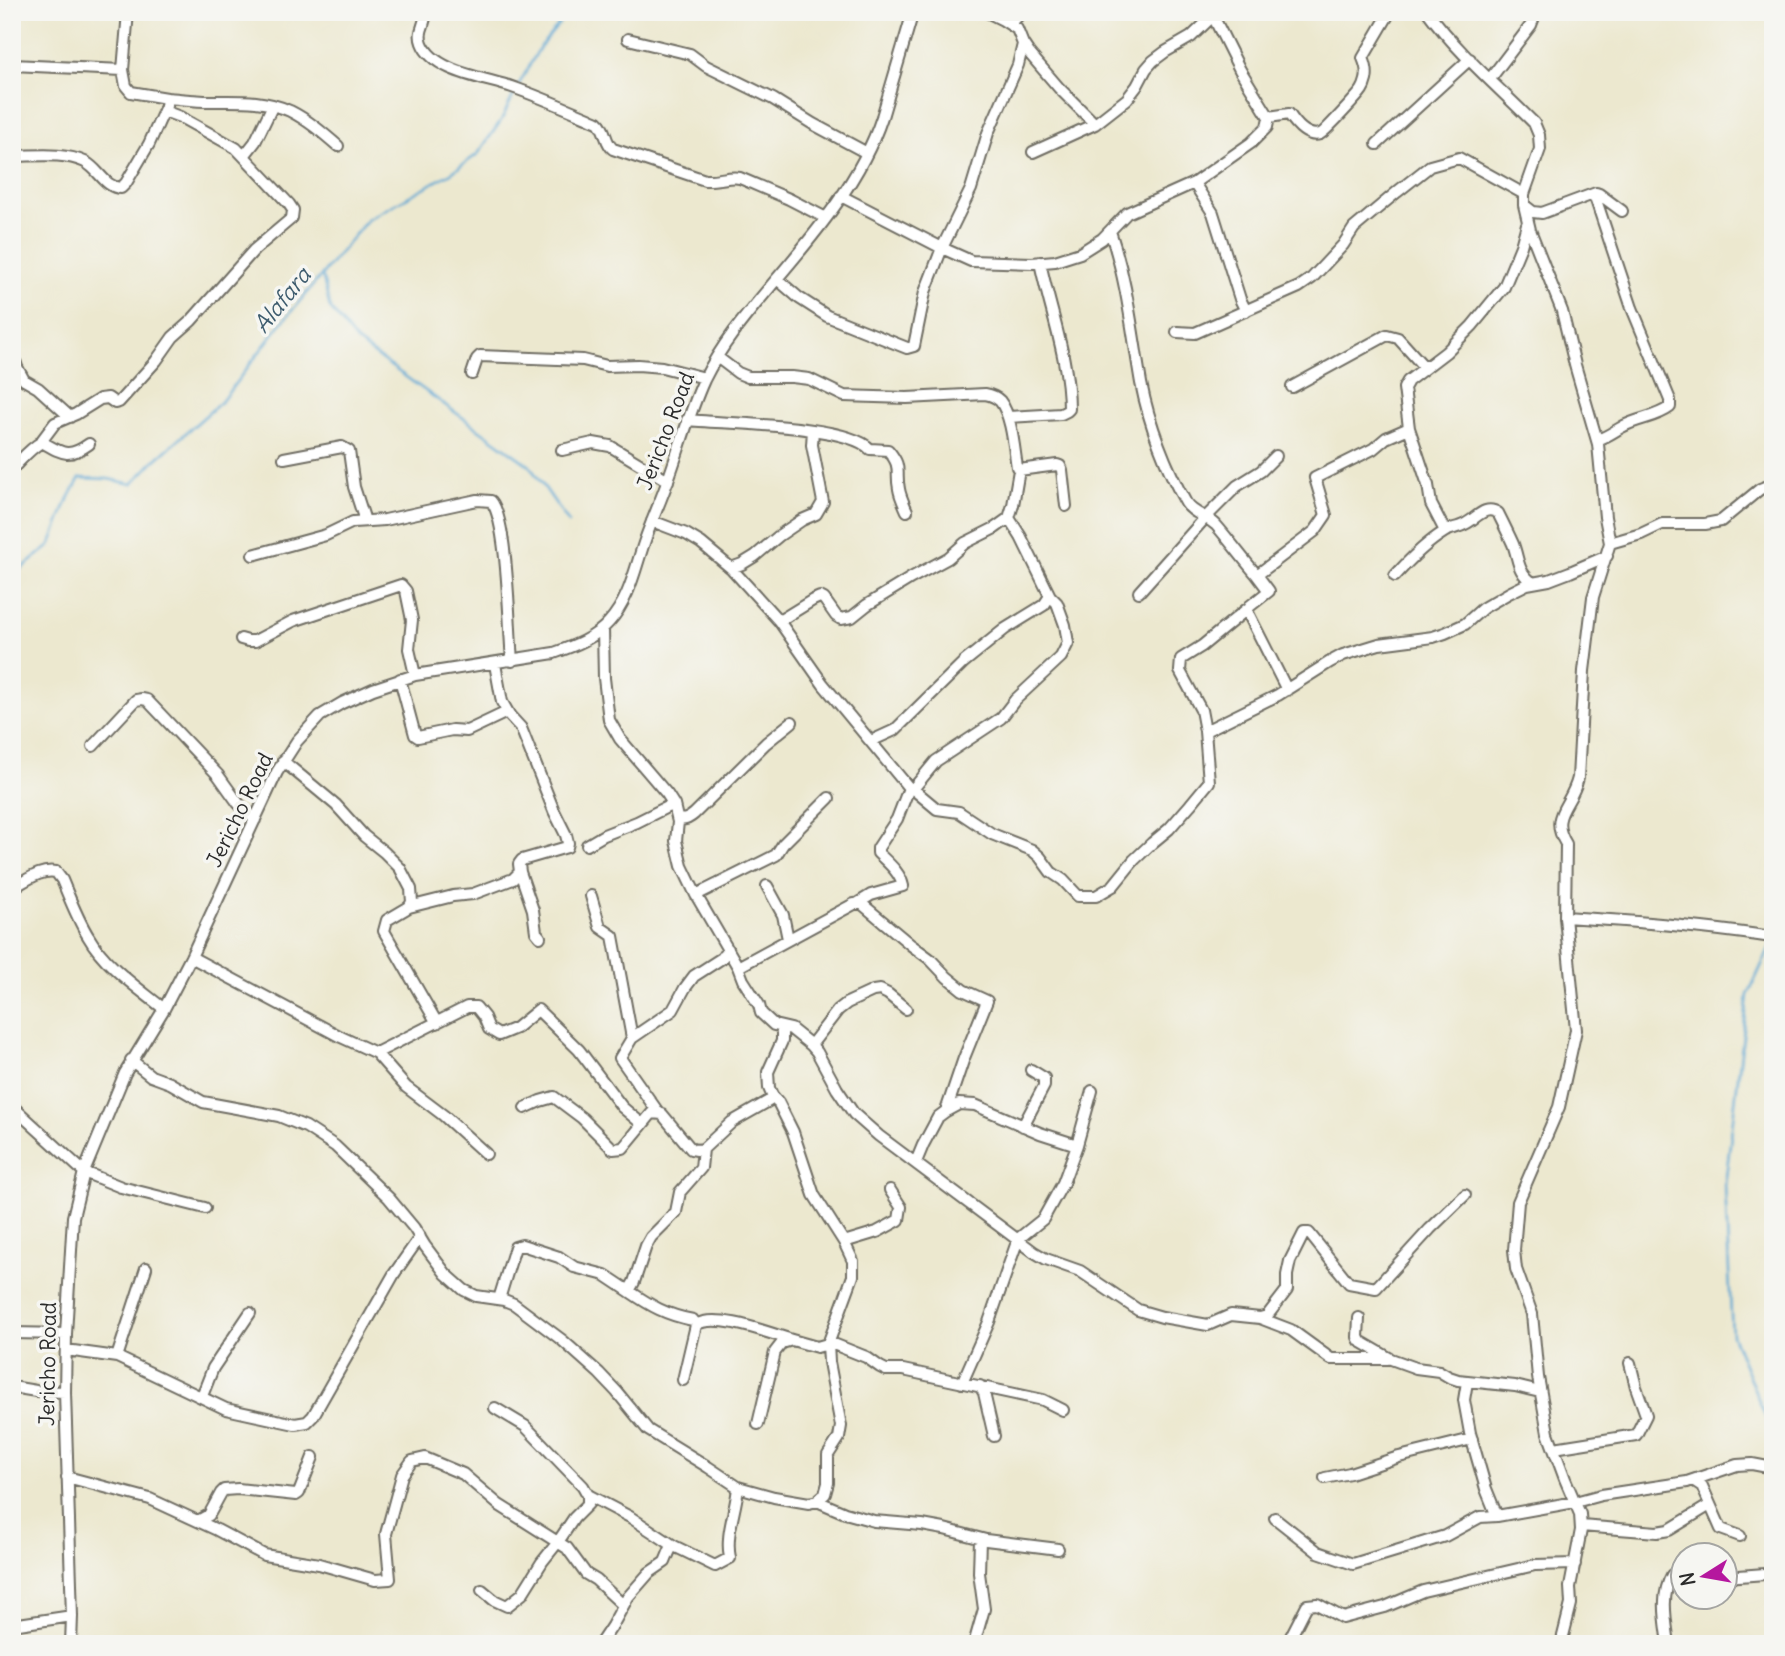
<svg xmlns="http://www.w3.org/2000/svg" width="1785" height="1656" font-family="Delius,sans-serif">
	<rect width="100%" height="100%" fill="#f6f6f2"/>
	<filter id="ink" filterUnits="userSpaceOnUse"><feTurbulence type="fractalNoise" baseFrequency=".0143" numOctaves="2"/><feDisplacementMap in="SourceGraphic" scale="14" xChannelSelector="R" yChannelSelector="G"/><feConvolveMatrix kernelMatrix="1 2 1 2 8 2 1 2 1" color-interpolation-filters="sRGB"/></filter>
	<filter id="wash" filterUnits="userSpaceOnUse"><feTurbulence type="fractalNoise" baseFrequency=".00686" numOctaves="4" result="noise"/><feDisplacementMap in="SourceGraphic" scale="28" xChannelSelector="R" yChannelSelector="G"/><feGaussianBlur stdDeviation="1.57" result="paint"/><feColorMatrix in="noise" values="0 0 0 0 0 0 0 0 0 0 0 0 0 0 0 0 0 1.4 0 .05"/><feComposite in="paint" operator="in"/></filter>
	<g filter="url(#wash)">
		<rect width="100%" height="100%" fill="#ece8cf"/>
		<g fill="none" stroke-linecap="round" stroke-linejoin="round">
			<path stroke="#5aa6d3" stroke-width="2.5" d="M518 86 540 47 569 12
				M322 274 330 308 357 342 529 465 569 523
				M12 576 50 546 66 504 80 478 108 479 132 484 154 461 221 402 280 325 368 219 451 173 478 154 502 119 515 92
				M1772 943 1748 995 1725 1185 1732 1335 1773 1435"/>
		</g>
	</g>
	<g filter="url(#ink)">
		<g fill="none" stroke-linecap="round" stroke-linejoin="round">
			<defs>
				<path id="minor" d="M425 12C427 24 417 30 422 43 433 72 486 78 512 87 541 97 570 110 598 122 606 129 605 143 613 149L705 180C717 181 729 176 740 178L789 199 826 218
					M987 12 1003 20 1017 29 1023 44 1029 53 1059 88 1095 124 1033 152
					M1428 12C1458 53 1498 87 1534 123L1539 135 1540 149 1524 194V205L1530 230 1562 311 1575 365 1598 444 1605 517 1610 543 1593 597 1584 671 1578 778C1571 807 1548 815 1566 844L1565 917 1576 1030 1559 1107 1518 1202 1514 1250 1516 1269 1532 1314 1538 1377 1548 1433 1565 1479 1580 1514 1581 1530 1570 1587 1571 1604 1561 1644
					M1010 24 1022 12
					M628 39 690 54 706 66 773 99 813 124 867 153
					M12 65 123 70 128 12
					M123 70 126 86 131 92 167 98
					M1490 79 1531 25 1536 12
					M1269 117 1289 114C1295 123 1307 138 1320 134 1324 133 1358 96 1362 90 1364 87 1365 84 1366 80 1368 72 1366 65 1363 58L1390 12
					M1095 124 1127 99 1137 86 1146 69 1153 61 1165 52 1191 37 1213 16
					M1377 144 1470 59
					M12 156C36 156 63 152 85 162 99 169 105 188 121 188L126 183 149 144 166 106 167 98C181 99 196 101 210 101 238 101 264 99 290 111 308 120 323 133 338 146
					M244 156 255 142 273 105
					M1194 183 1213 213 1240 299 1246 311
					M1594 194 1632 308 1670 400V407C1656 418 1637 418 1622 427 1613 432 1607 437 1597 440
					M841 196 942 248 971 261 1032 263 1055 261 1080 253 1102 239 1127 213 1194 183 1251 143 1267 127 1269 117 1240 70 1211 12
					M1524 205 1533 212 1542 213 1596 193 1599 194 1622 211
					M1110 231C1127 281 1132 331 1141 383 1149 424 1166 468 1186 503 1193 514 1207 516 1216 525 1230 541 1243 559 1257 575
					M777 279 799 298 827 316 907 348 914 346 925 292 942 248 971 189 988 133 1018 65 1023 44
					M1177 332 1195 333 1299 287 1312 278 1343 245 1354 228 1397 192 1430 166 1459 158 1524 194
					M12 351 17 367 24 380 38 388 70 417
					M717 357 738 373 748 377H792L809 379 844 396 907 398 985 394C991 395 996 397 1000 401 1012 416 1014 449 1017 467L1019 470 1013 505 1009 518
					M472 374 477 359 480 356 583 360 607 366 638 365 662 367 705 378
					M1292 387 1387 335 1398 338 1425 368
					M1008 417 1061 414 1067 411 1069 409C1069 359 1050 311 1040 262
					M687 420C725 424 847 424 870 449L888 450C903 468 895 470 899 489 900 496 904 504 907 511
					M40 443 55 423 76 414 100 399 108 398 115 403 119 402 156 361 173 337 191 321 254 250 292 218 293 210 289 204 236 148 180 117 164 111
					M562 450 593 443 610 446 668 481
					M284 458 342 447 349 451 354 487 365 521
					M12 469C21 460 30 448 42 442 62 453 68 459 89 444
					M1019 470 1057 465 1060 466 1062 470 1066 506
					M652 521 686 534 701 543 731 568 779 621 823 684 909 788 913 789 937 809 959 812 992 834 1032 850 1040 857 1051 872 1063 880 1078 896H1096L1113 886 1134 860 1152 843 1169 829 1190 805 1209 782 1205 731 1201 710 1180 671 1181 659 1202 646 1247 609
					M1445 531 1431 504 1428 485 1409 428 1404 388 1408 381 1446 352 1472 326 1504 287 1521 246 1527 224
					M1610 543 1641 534 1662 524H1705L1721 521 1760 489 1773 484
					M253 555 326 535 353 522 385 520 477 500 491 501C508 520 509 630 512 661
					M731 568 742 564 755 556 780 535 802 520 816 514 823 502 812 445 813 430
					M1395 576C1410 559 1425 544 1444 532 1450 528 1458 528 1465 524 1476 519 1485 504 1498 513 1503 523 1508 533 1513 544 1519 560 1517 572 1533 583
					M1139 592 1206 517 1237 486 1261 471 1276 456
					M779 621 813 600 820 597 824 599 836 616 841 619 852 617 867 605 911 578 948 558 965 543 995 528 1009 518 1021 537 1050 596 1057 603 1065 625 1068 643 1061 657 1015 700 1001 718 936 761 913 789
					M603 629 604 678 609 720 620 739 667 794 674 805 678 822 676 841 682 866 696 895 738 967 743 980 759 1005 761 1013 774 1025 791 1029 811 1045 817 1052 837 1089 854 1114 879 1136 1034 1252 1046 1259 1080 1271 1138 1310 1162 1317 1208 1325 1231 1315 1260 1318 1267 1316 1287 1290V1275L1290 1261 1304 1233H1309L1349 1283 1376 1288 1430 1229 1465 1195
					M241 639 248 641H255L293 621 401 585 406 591 412 620 409 649 415 675
					M495 664 502 702 510 716 521 728 554 811 566 835 568 843 567 847 522 860 519 864 520 872 533 910 536 932 540 937
					M400 679 415 735 418 737 452 730 467 731 507 712
					M1287 690 1247 611 1250 606 1269 591 1257 575 1315 531 1326 515 1315 478 1373 449 1386 438 1409 428
					M1205 731 1278 695 1330 662 1343 655 1379 644 1433 637 1445 633 1465 624 1483 608 1509 593 1527 584 1549 580 1570 572 1607 556
					M871 741 895 730 964 662 1005 629 1044 605 1050 596
					M93 746 136 700 142 699 147 700 218 775 238 803 255 820
					M283 761 336 805 364 836 384 852 400 868 411 889 412 902 409 907 387 920 384 931 437 1023
					M677 818C684 821 688 819 694 814L766 743 792 722
					M587 845 604 835 637 822 673 804
					M767 886 783 915 788 939
					M12 888C26 881 40 869 56 872L62 880C70 899 77 918 88 936 105 966 137 987 164 1009
					M696 895 776 855 783 844 829 798
					M591 896 600 927 613 936 632 1038
					M858 903 871 895 903 886C900 872 887 862 878 853V848L897 819 909 788
					M409 907 453 896 473 894 513 879 520 872
					M1565 917C1632 921 1699 926 1765 936L1773 938
					M191 957 341 1037 376 1053 406 1087 443 1115 486 1154
					M738 967 854 904H862L911 945 930 959 947 977 963 990 987 1001 964 1058 946 1111
					M782 1028V1041L768 1072 769 1088 772 1095 778 1102 793 1132 814 1195 844 1242 853 1261V1276L828 1344 829 1362 841 1426 839 1438 828 1455V1483L825 1494 817 1501
					M811 1045 838 1010 847 1003 873 991 880 990 888 994 906 1009
					M376 1053 467 1007H476L484 1017 489 1029 499 1035 516 1028 538 1010 579 1050 622 1107 642 1124
					M131 1060 151 1076 170 1083 203 1102 279 1116 306 1127 335 1146 389 1198 414 1228 425 1246 446 1274 464 1290 476 1296 504 1300 514 1304 562 1340 599 1373 617 1392 648 1430 708 1467 738 1487 774 1497 809 1503 817 1501 845 1513 874 1521 922 1525 944 1529 986 1540 1058 1549
					M12 1106 84 1172 121 1187 205 1208
					M525 1108 540 1101 554 1097 582 1118 613 1149 623 1148 652 1113 662 1114 691 1149 697 1150 703 1149
					M658 1112 620 1058 632 1038 673 1010 685 988 694 976 722 958 728 949
					M1023 1126 1044 1086V1078L1031 1070
					M916 1162 923 1145 938 1117 946 1111 959 1104 975 1105 1040 1133 1077 1145
					M844 1242 877 1232 899 1220 901 1207 890 1190
					M499 1299 515 1247 522 1245 559 1257 574 1267 605 1275 629 1291
					M1260 1318 1291 1330 1331 1359H1388
					M1359 1318 1358 1337 1360 1341 1391 1359 1416 1368 1439 1371 1449 1377 1458 1380 1515 1386 1540 1392
					M696 1325 693 1320C666 1315 651 1306 629 1291L634 1282 646 1246 651 1237 676 1212 680 1192 701 1168 703 1149 732 1122 774 1098
					M12 1333 66 1334
					M66 1350 117 1357 226 1409 295 1424 307 1422 313 1416 394 1274 420 1237
					M117 1357 146 1268
					M683 1380 696 1325C715 1312 769 1333 792 1340
					M1467 1382 1464 1400 1470 1433 1486 1489 1497 1516
					M962 1383 989 1322 1018 1239 1043 1219 1063 1183 1077 1145 1092 1091
					M980 1386 984 1393 994 1436
					M12 1387 36 1391 65 1392
					M202 1396 213 1368 250 1313
					M758 1424 775 1352 782 1343 792 1340 817 1347 831 1343 866 1357 880 1367 886 1370H903L1043 1400 1063 1410
					M1554 1448 1636 1435 1646 1415 1636 1387 1630 1363
					M67 1477 150 1499 217 1530 264 1555 319 1564 375 1580 390 1579 386 1534 402 1475 412 1461 425 1458 463 1474 499 1505 567 1548 586 1574 596 1580 623 1605
					M1325 1478 1350 1473 1399 1457 1472 1439
					M1693 1480 1702 1486 1721 1529 1740 1536
					M588 1495 630 1517 674 1546
					M1275 1518 1318 1552 1353 1564 1445 1536 1480 1517 1497 1516 1575 1502 1601 1495 1687 1482 1737 1465 1752 1464 1773 1468
					M198 1521 209 1515 221 1493 224 1490 238 1489 296 1495 299 1493 313 1457
					M1581 1526 1657 1532 1669 1530 1710 1505
					M1726 1577 1765 1574
					M482 1590 494 1600 507 1606 522 1594 542 1562 558 1542 574 1518 588 1504V1495L583 1486 525 1426 495 1408
					M12 1625 72 1616
					M71 1644 72 1616 65 1392 66 1334 73 1217 84 1172 125 1073 164 1009 191 957 277 772 297 741 320 716 342 703 373 689 415 675 554 653C574 646 595 638 609 622 630 599 635 568 645 540 652 520 661 500 668 480 680 447 689 413 704 380 722 343 749 312 775 281 816 233 862 178 882 117L913 12
					M600 1644 612 1626 628 1597 649 1573 665 1562 670 1550 674 1546 715 1566 730 1558C725 1534 736 1511 738 1487
					M974 1644 984 1609 979 1573 980 1539
					M1287 1644 1307 1605 1317 1604 1343 1618 1385 1607 1423 1591 1535 1565 1575 1564
					M1669 1644C1666 1621 1660 1596 1672 1575L1684 1576"/>
			</defs>
			<use href="#minor" stroke="#6f6d64" stroke-width="14"/>
			<use href="#minor" stroke="#fff" stroke-width="10"/>
		</g>
	</g>
	<g text-anchor="middle" stroke-width="7" stroke-linejoin="round" paint-order="stroke">
		<g font-size="21" fill="#2b2b2b" stroke="#f6f6f2">
			<text transform="translate(666 431) rotate(-69)" y="7">Jericho Road</text>
			<text transform="translate(240 810) rotate(-64)" y="7">Jericho Road</text>
			<text transform="translate(48 1364) rotate(-89)" y="7">Jericho Road</text>
		</g>
		<g font-size="23" font-style="italic" fill="#3e5c6e" stroke="#f6f6f2">
			<text transform="translate(282 300) rotate(-51)" y="8">Alafara</text>
		</g>
	</g>
	<rect width="1785" height="1656" fill="none" stroke="#f6f6f2" stroke-width="42"/>
	<g transform="translate(1704 1576) rotate(259)"><circle r="33" fill="#f6f6f2" stroke="#a5a5a2" stroke-width="2"/>
	<path d="M0-5L12 26L0 18L-12 26Z" fill="#b5179e"/>
	<text y="-10" font-size="19" font-weight="bold" text-anchor="middle" fill="#2b2b2b">N</text>
	</g>
</svg>
